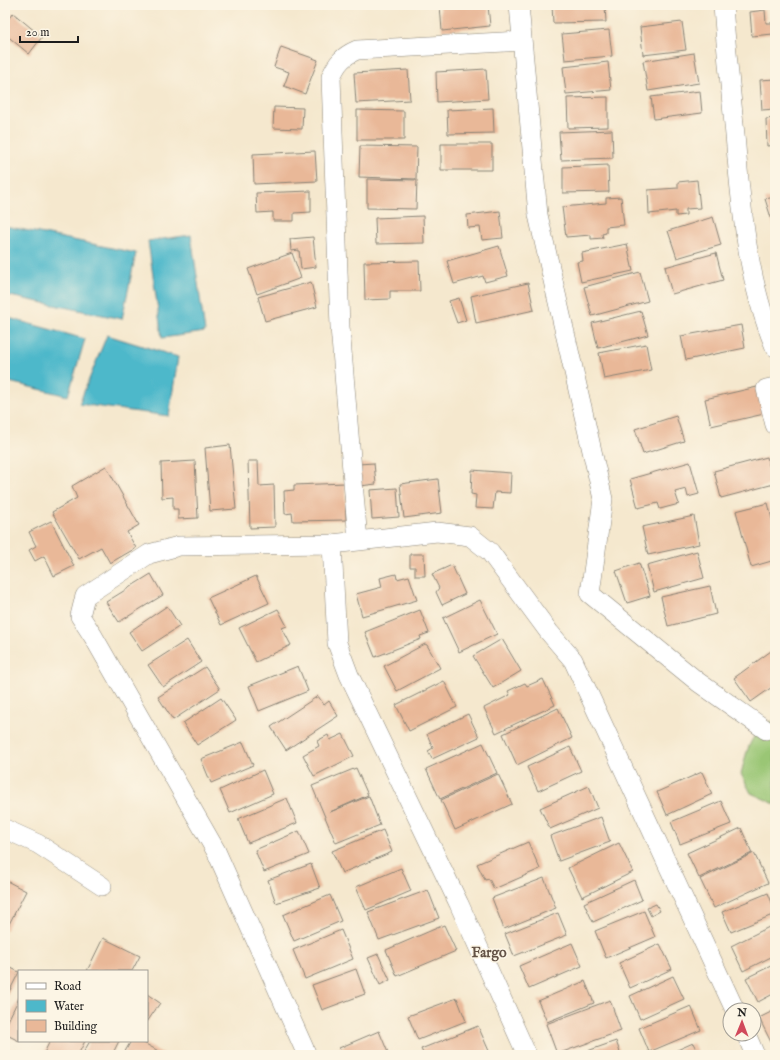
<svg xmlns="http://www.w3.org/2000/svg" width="780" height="1060" font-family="'IM FELL English',serif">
	<rect width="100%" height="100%" fill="#fcf5e5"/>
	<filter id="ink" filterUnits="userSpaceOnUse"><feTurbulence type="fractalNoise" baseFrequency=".025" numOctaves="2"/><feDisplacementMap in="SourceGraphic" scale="8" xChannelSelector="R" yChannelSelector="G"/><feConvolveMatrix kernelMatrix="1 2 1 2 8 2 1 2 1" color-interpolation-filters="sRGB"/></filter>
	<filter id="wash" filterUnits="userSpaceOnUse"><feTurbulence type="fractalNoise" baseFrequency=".012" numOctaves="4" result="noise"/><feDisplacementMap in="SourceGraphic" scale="16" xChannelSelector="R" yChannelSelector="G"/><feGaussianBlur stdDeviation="0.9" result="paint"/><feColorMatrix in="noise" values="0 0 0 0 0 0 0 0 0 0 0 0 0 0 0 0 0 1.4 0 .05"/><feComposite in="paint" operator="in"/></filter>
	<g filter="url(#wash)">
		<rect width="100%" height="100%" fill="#f5e8ce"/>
		<path fill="#9ac674" stroke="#5b7148" d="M775 720V804L751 793 741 774C748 747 749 734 775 720Z"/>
		<path fill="#4db8ca" stroke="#346a73" d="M5 226 136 253 122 319 5 295Z
			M191 235 205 332 162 338 148 241Z
			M5 317 85 339 68 396 5 381Z
			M107 335 178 357 169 416 79 404Z"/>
		<g id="blocks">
			<path fill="#e9b898" d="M440 5H488L490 26 442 31Z
				M552 5H605L606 22 553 23Z
				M748 5H763V6L748 7Z
				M765 10 766 23H772L773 34 752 36 750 12Z
				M13 13 42 37 29 54 5 34V23Z
				M682 22 686 50 643 55 640 27Z
				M609 30 612 56 565 60 562 34Z
				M281 47 318 60 305 94 284 86 289 72 274 67Z
				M694 53 699 83 648 91 643 61Z
				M608 62 611 90 566 94 563 67Z
				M486 69 488 99 437 102 436 72Z
				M408 70 410 100 356 103 354 73Z
				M775 79V109L762 110 760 80Z
				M700 91 702 113 654 119 651 97Z
				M608 97V127L568 128 567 98Z
				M274 107 303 108 302 129 273 128Z
				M493 108 494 133 448 134 447 110Z
				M357 110 404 111V140H357Z
				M775 118V145L767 146 766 119Z
				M612 130 613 158 561 160 559 132Z
				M441 144H492V170H441Z
				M360 146 417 147 416 179 359 177Z
				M315 151 317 181 254 184 253 154Z
				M608 165 609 192 563 193V167Z
				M367 179 417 180 416 209 367 208Z
				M697 180 700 208 686 209V215L676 216V211L649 214 648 190 678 188V182Z
				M311 191V212L294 213V221H273V212L257 213 256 193Z
				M621 197 624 225 606 227V233L602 234 603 238 591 239V235L566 237 562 207 606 203V198Z
				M775 197V230L765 199Z
				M500 211 503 238 482 240 480 227 468 228 467 215Z
				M423 216 424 243 376 244 375 218Z
				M713 217 721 245 677 258 668 231Z
				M313 237 316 267 301 269 299 250 291 251 290 239Z
				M627 244 633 271 581 282 577 262 583 261 582 253Z
				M499 246 508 276 485 282 483 276 454 284 447 261Z
				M292 253 301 278 257 294 248 269Z
				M716 253 723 280 672 294 665 267Z
				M419 261 420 291H390V299L365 300 364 262Z
				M640 272 648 301 592 316 584 287Z
				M311 282 317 307 265 321 258 297Z
				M528 283 534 310 476 323 471 296Z
				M459 298 466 320 457 323 449 301Z
				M641 311 648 335 598 348 592 323Z
				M741 325 745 348 686 360 681 336Z
				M646 344 651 370 604 379 599 353Z
				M757 387 764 414 711 426 705 399Z
				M676 416 684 441 643 454 635 429Z
				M230 445 236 509 210 511 205 448Z
				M767 457 774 484 721 498 714 471Z
				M195 461 198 518 178 519V509H173V497L162 498 161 463Z
				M248 461H258L259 486 274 485 275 527 250 528Z
				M690 462 699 494 688 497 686 489 675 492 679 504 660 509 658 503 638 508 630 479Z
				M374 463 376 484 360 486 358 464Z
				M106 466 139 525 127 532 136 548 110 563 101 547 79 559 52 512 77 498 72 486Z
				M472 470 511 473 510 493 495 492 493 509 475 508 476 495 471 494Z
				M438 479 442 513 404 518 400 484Z
				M345 483 346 520 293 521 292 513 285 514 284 491 294 490V485Z
				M397 488 399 517 372 519 370 490Z
				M768 503 775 531V560L751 567 736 511Z
				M694 516 699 544 648 555 642 527Z
				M51 521 74 566 54 576 44 556 35 561 29 550 36 546 29 532Z
				M697 551 704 578 654 592 647 565Z
				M410 554H424L425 576H415V567H410Z
				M639 563 650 596 627 603 616 571Z
				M452 565 465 594 442 605 436 592 439 588 432 574Z
				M151 574 163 595 119 622 106 602Z
				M396 574 397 579 409 576 417 600 362 616 356 594 382 587 380 578Z
				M256 576 269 603 221 625 208 598Z
				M710 586 716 614 668 626 661 597Z
				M480 600 497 634 459 652 443 618Z
				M167 606 180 626 142 651 129 632Z
				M278 609 287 626 282 628 291 645 256 662 239 628Z
				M420 610 429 633 420 636 421 639 375 657 365 632Z
				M502 639 521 671 493 688 473 656Z
				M187 640 201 662 163 687 148 665Z
				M425 644 427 645 440 668 397 691 384 666Z
				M771 651 775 657V685L751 702 734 678Z
				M298 666 308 691 259 711 249 686Z
				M205 667 220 689 173 720 158 697Z
				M543 679 555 705 496 733 484 708 510 695 508 691 525 683 527 686Z
				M444 681 457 707 409 731 396 705Z
				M318 696 324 705 329 701 338 716 286 750 271 727Z
				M221 698 236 720 197 745 183 723Z
				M558 708 572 738 517 765 503 734Z
				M468 714 479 737 432 759 428 751 433 748 427 734Z
				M343 734 354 756 314 776 303 755 319 746 317 741 328 735 330 740Z
				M243 742 253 765 211 783 201 759Z
				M483 743 497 773 440 799 426 769Z
				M570 747 581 771 538 791 527 767Z
				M356 768 368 795 330 812 369 796 380 825 336 843 312 786Z
				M263 770 273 794 230 813 220 790Z
				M702 772 712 794 667 815 657 792Z
				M498 774 512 804 455 830 441 800Z
				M589 786 598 808 550 829 540 808Z
				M287 798 297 823 248 843 238 819Z
				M721 801 731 824 680 844 671 822Z
				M601 817 610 842 559 861 550 836Z
				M741 828 752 853 699 878 687 853Z
				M383 830 392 852 342 873 332 851Z
				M299 831 309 854 264 872 255 850Z
				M528 842 540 869 494 889 489 879 485 880 477 864Z
				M619 843 633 872 582 897 568 868Z
				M754 853 768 883 714 908 700 879Z
				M311 864 320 888 276 903 268 880Z
				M401 868 411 891 366 910 356 887Z
				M544 878 556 908 504 929 492 898Z
				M5 880 26 891 5 932Z
				M634 880 642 900 593 922 584 903Z
				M428 890 439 918 379 940 368 912Z
				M768 893 775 910V914L731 932 722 912Z
				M330 895 341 921 294 941 283 915Z
				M656 904 660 911 651 916 647 908Z
				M644 911 655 937 606 958 595 931Z
				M558 913 567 935 514 956 505 934Z
				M775 924V955L743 971 731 946Z
				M444 925 456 951 397 976 386 950Z
				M341 930 353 959 305 979 293 950Z
				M103 938 140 956 132 971H87Z
				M572 943 582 966 529 989 519 966Z
				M660 944 672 969 630 988 619 963Z
				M378 954 390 980 380 985 368 958Z
				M775 964V993L758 1002 746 978Z
				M5 965 19 972 5 1000Z
				M356 969 365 994 322 1010 312 985Z
				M673 976 684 999 640 1019 630 996Z
				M585 981 594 1003 547 1022 538 1001Z
				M147 994 160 1003 147 1022Z
				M19 998V1041L5 1034V1027Z
				M457 998 466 1021 418 1040 408 1016Z
				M610 1000 621 1031 557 1054 546 1024Z
				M691 1006 701 1030 649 1052 639 1028Z
				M775 1010V1040L771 1042 759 1018Z
				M478 1026 489 1051 479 1055H424L421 1049Z
				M379 1031 389 1055H342L339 1048Z
				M50 1041H85L78 1055H43Z
				M90 1041H119L112 1055H82Z
				M131 1041H140L166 1055H123Z
				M616 1041 621 1055H576Z
				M693 1043 699 1055H666Z"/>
		</g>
	</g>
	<g filter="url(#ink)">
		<use href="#blocks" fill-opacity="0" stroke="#888275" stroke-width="1"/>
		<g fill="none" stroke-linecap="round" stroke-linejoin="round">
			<defs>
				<path id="minor" d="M519 5 538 215 603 499 590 594 698 682 766 730
					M723 5C726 49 731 92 735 135 741 207 747 280 775 347
					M775 387 766 389 775 425
					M358 541 340 327 331 77C337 63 343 56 357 50L522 41
					M332 544 337 643 349 675 459 904 527 1055
					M5 829 38 844 102 886
					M746 1034 755 1055
					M307 1055 216 851 93 636 80 616 85 596 149 554 179 546 332 544 437 532 470 536 490 552 549 632 573 660 735 1010"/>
			</defs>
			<use href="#minor" stroke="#888275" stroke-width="20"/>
			<use href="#minor" stroke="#fff" stroke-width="19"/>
		</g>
	</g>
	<g text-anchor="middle" stroke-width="3" stroke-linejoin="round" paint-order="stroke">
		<g font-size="14" font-weight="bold" fill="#645347" stroke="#fcf5e5">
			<text x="489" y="957">Fargo</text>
		</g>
	</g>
	<rect width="780" height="1060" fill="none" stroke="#fcf5e5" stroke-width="20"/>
	<rect x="18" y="970" width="130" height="72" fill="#fcf5e5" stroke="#a29e95"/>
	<rect x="26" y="983" width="20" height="6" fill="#ffffff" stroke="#a29e95"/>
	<text x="54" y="990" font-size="12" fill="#1c1c1c">Road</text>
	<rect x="26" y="1000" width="20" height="12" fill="#4db8ca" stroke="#a29e95"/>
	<text x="54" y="1010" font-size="12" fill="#1c1c1c">Water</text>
	<rect x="26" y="1020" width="20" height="12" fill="#e9b898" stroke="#a29e95"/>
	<text x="54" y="1030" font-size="12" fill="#1c1c1c">Building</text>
	<g transform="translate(742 1022) rotate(1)"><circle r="19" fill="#fcf5e5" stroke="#a29e95"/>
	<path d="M0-3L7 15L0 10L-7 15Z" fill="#d1495b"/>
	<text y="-6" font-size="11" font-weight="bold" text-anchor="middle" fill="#1c1c1c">N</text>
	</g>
	<path d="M20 36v6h58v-6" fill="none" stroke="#1c1c1c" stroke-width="2"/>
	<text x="26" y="36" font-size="12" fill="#1c1c1c" stroke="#fcf5e5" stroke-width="3" paint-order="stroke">20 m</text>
</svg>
